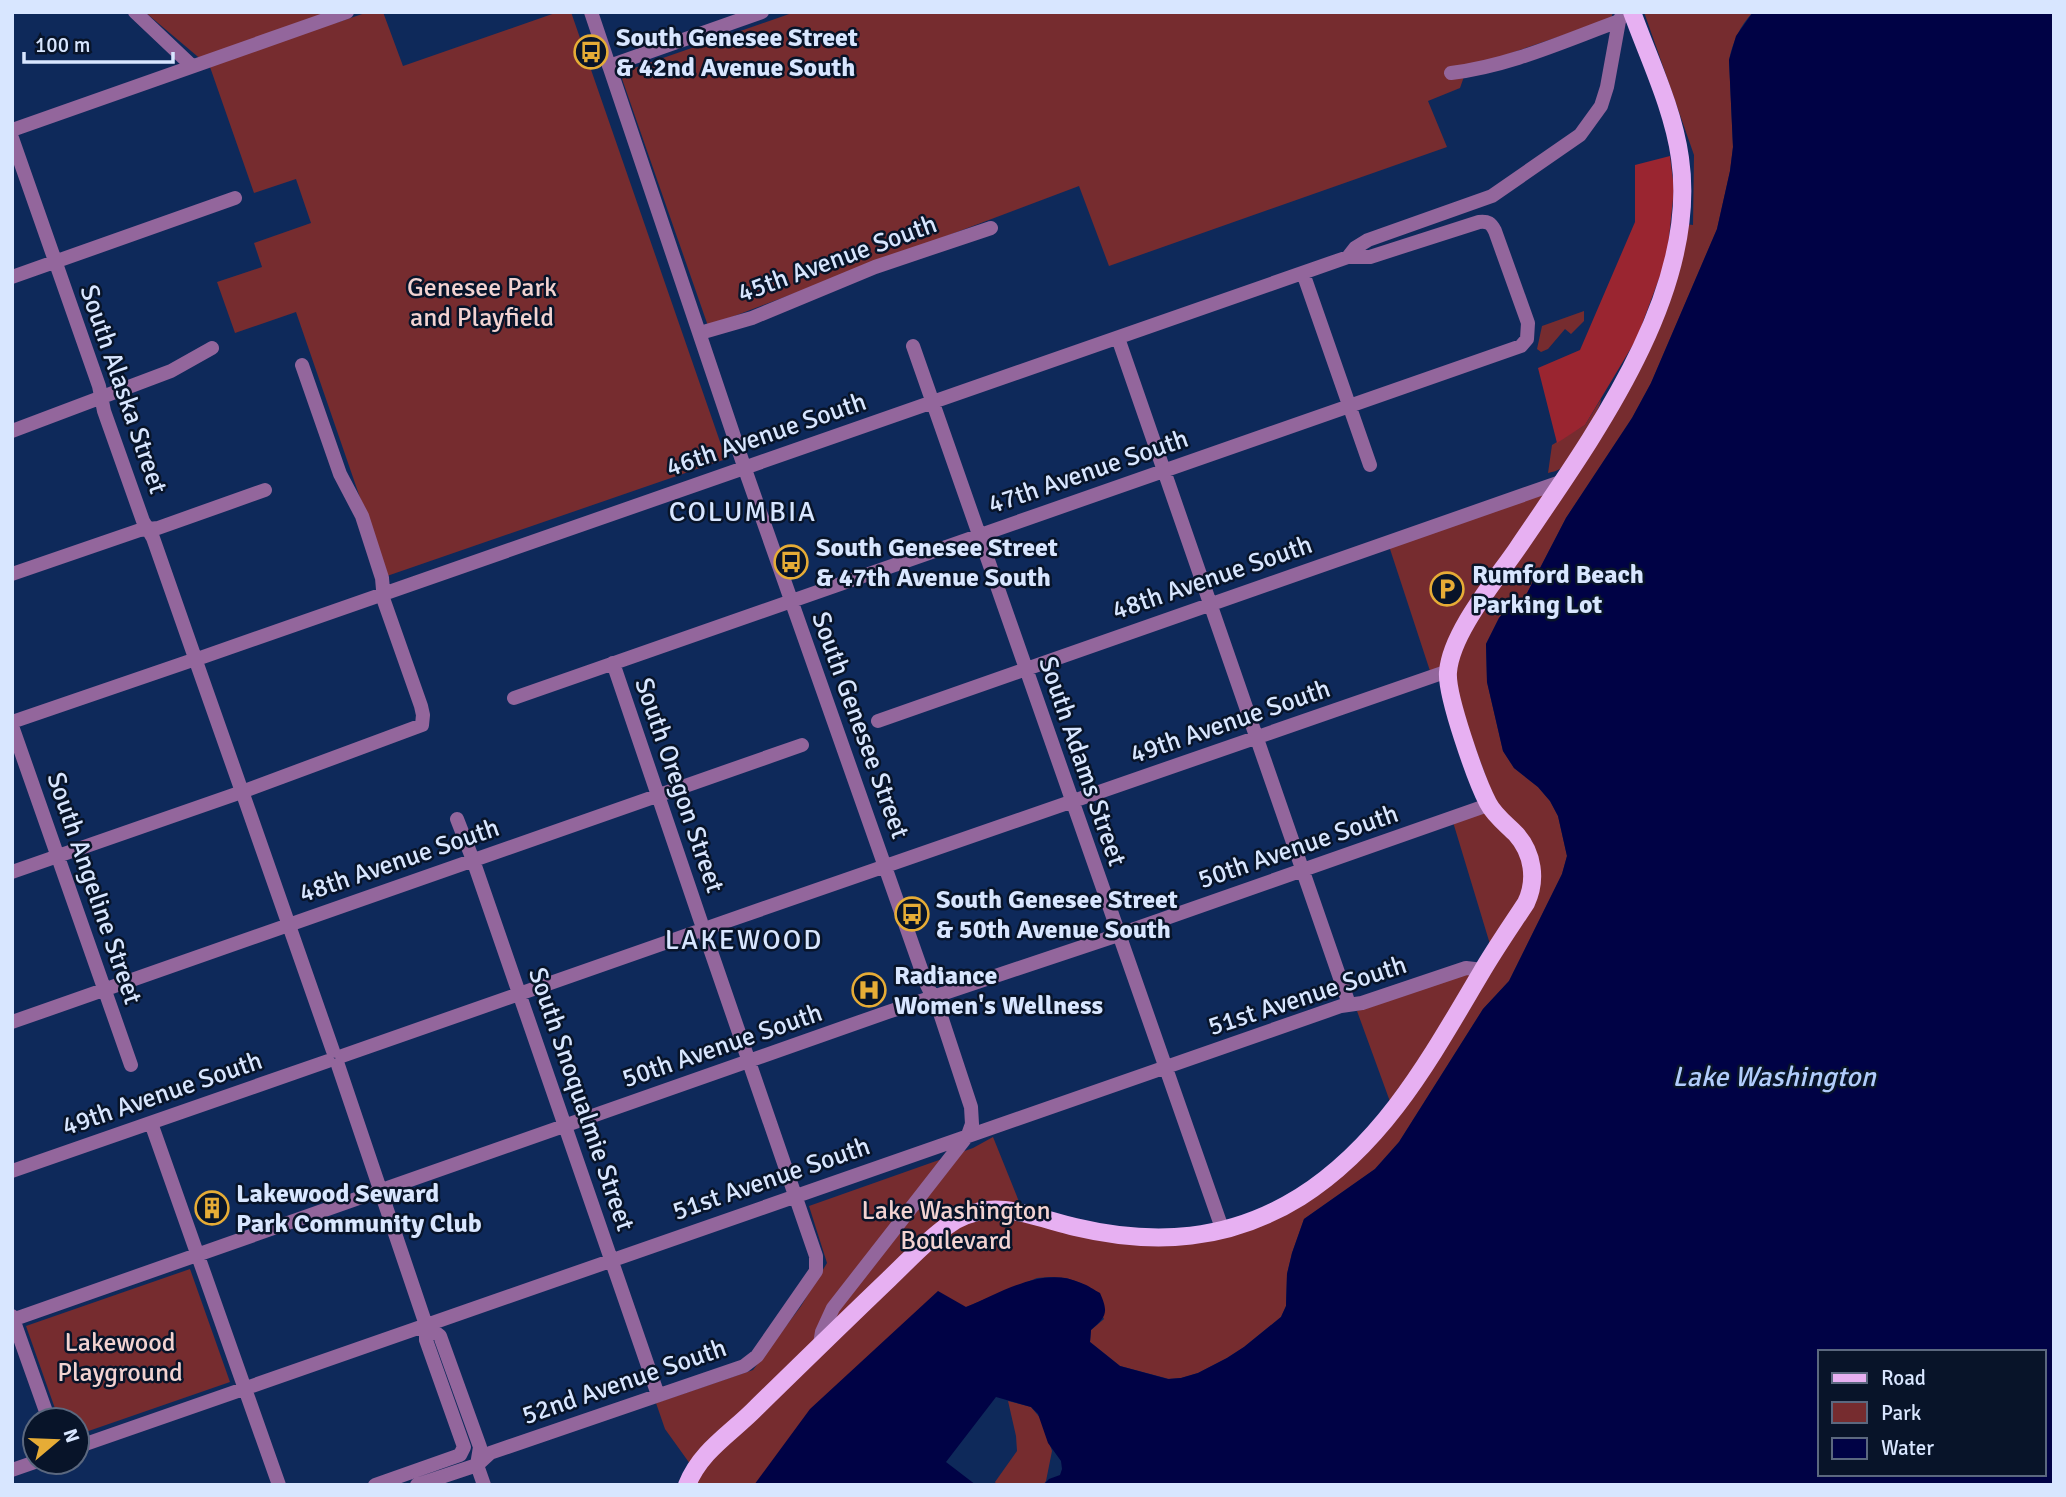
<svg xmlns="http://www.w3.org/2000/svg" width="2066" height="1497" font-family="Signika,sans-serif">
	<rect width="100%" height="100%" fill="#0e295a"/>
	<path fill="#762c2f" d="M145 12H323L336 23 368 12H383L403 66 558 12H571L726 459 387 576 296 312 235 333 217 282 262 267 254 243 311 223 296 179 254 193 210 67Z
		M795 12H1613L1611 19 1467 68 1460 88 1428 101 1447 147 1109 266 1079 186 708 326 620 73Z
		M1644 12H1753C1740 26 1733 41 1729 60L1733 147 1730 171 1717 229 1651 383 1632 418 1566 518 1525 597 1508 607 1499 618 1486 644 1487 682 1503 751 1514 768 1538 787 1550 801 1558 816 1567 856 1562 874 1509 981 1483 1009 1399 1142 1375 1169 1304 1219 1292 1253 1287 1274 1286 1306 1281 1317 1244 1347 1227 1358 1198 1373 1181 1378 1169 1379 1120 1366 1090 1342 1091 1330 1104 1319 1089 1288 1081 1283 1066 1278 1050 1277 1037 1278 966 1307 820 1485H694L698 1475 665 1429 656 1403 753 1370 801 1306 827 1263 809 1206 973 1148 993 1137 1026 1219 1105 1238 1260 1223 1396 1118 1357 1011 1496 964 1453 822 1497 807 1453 687 1431 674 1389 546 1569 480 1597 432 1685 224 1693 225 1694 155Z
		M1584 311V321L1571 334 1565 329 1548 349 1541 352 1537 349 1542 326Z
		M1601 399C1601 410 1572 457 1563 466 1560 470 1553 472 1548 473L1552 445 1585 425Z
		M190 1269 230 1382 77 1435V1420H59L26 1326Z
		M1008 1401 1031 1407 1041 1419 1052 1451 1046 1481 1043 1485H997L995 1482 1017 1451 1016 1436Z"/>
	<path fill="#9a2530" d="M1670 156 1674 189 1667 257 1637 338 1585 425 1557 443 1538 368 1580 350 1635 222V165Z"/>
	<path fill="#000245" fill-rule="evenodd" d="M1753 12H2054V1485H1043L1049 1479 1060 1475 1062 1469 1061 1461 1048 1443 1038 1414 1031 1407 996 1397 946 1462 976 1485H754L810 1409 938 1291 966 1307C1001 1293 1043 1265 1081 1283 1088 1285 1094 1290 1100 1293 1109 1313 1106 1317 1091 1330L1090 1342 1120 1366 1168 1379 1181 1378 1198 1373 1227 1358 1244 1347 1281 1317 1286 1306 1287 1274 1292 1253 1304 1219 1375 1169 1399 1142 1483 1009 1509 981 1562 874 1567 856 1558 816 1550 801 1538 787 1514 768 1503 751 1487 682 1486 644 1499 618 1508 607 1525 597 1566 518 1632 418 1651 383 1717 229 1730 171 1733 147 1729 60 1736 36ZM1819 1352H2043V1474H1819Z"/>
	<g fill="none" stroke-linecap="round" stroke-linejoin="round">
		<path stroke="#93669c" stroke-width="14" d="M135 12 192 66
			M591 12 747 475 926 983 939 1010 971 1107 972 1124 968 1135 833 1308 822 1332 820 1344
			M609 66 762 12
			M1451 73C1510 66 1564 41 1619 21
			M15 129 347 12
			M12 138 99 386 104 411 143 521 153 538 194 655
			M1348 257 1355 248 1368 240 1492 196 1580 135 1601 106 1607 87 1619 21 1624 12
			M1303 273 1370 465
			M12 277 235 198
			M700 333 752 318 875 267 991 228
			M1118 338 1349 1004
			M913 346 1223 1231
			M12 431 171 371 212 348
			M12 574 140 530 158 528 265 490
			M200 658 1348 257H1370L1479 222C1488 221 1491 223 1495 231L1528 323 1527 339 1521 346 514 698
			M613 663 701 922
			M197 664 240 786
			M878 721 1563 481
			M12 722 190 661
			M12 726 131 1065
			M247 790 422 725 423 715 421 706 384 601 382 578 362 516 340 474 302 365
			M244 797 333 1051
			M457 819 473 860 658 1395
			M12 872 236 794
			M710 927 1448 671
			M12 1022 802 745
			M342 1056 696 932
			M338 1065 426 1325 440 1336 480 1447 477 1465 484 1485
			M151 1123 279 1485
			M12 1171 328 1061
			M12 1316 49 1420
			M12 1320 888 1012 1112 937 1488 805
			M77 1447 1341 1006 1362 1003 1466 968 1483 970
			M12 1470 35 1462
			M375 1485 460 1455 464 1447 426 1340V1325
			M417 1485 477 1465 490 1453 744 1366 757 1356 816 1271V1256L706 937"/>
		<path stroke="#e7b0f2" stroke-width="18" d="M687 1485C701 1450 732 1433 757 1407 801 1364 845 1321 889 1279 908 1261 926 1241 947 1226 958 1217 973 1212 988 1210 1013 1207 1049 1221 1075 1227 1155 1246 1229 1241 1300 1197 1385 1143 1431 1057 1481 973 1495 949 1511 926 1526 903 1537 880 1533 853 1516 834 1506 824 1494 815 1488 803 1476 780 1446 695 1448 672 1451 633 1495 581 1517 549 1590 441 1700 294 1680 158 1673 108 1649 59 1632 12"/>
	</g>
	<defs>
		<symbol id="bus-ring" viewBox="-11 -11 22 22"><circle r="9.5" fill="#081429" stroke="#e6ac36" stroke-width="1.5"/><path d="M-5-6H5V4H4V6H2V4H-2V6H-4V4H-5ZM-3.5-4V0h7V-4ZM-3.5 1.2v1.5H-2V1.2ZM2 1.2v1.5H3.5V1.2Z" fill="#e6ac36"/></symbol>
		<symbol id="parking-ring" viewBox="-11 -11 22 22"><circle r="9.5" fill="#081429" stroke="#e6ac36" stroke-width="1.5"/><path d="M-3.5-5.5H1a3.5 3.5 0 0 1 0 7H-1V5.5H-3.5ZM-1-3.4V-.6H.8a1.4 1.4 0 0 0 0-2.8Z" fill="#e6ac36"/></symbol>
		<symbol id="hospital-ring" viewBox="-11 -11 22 22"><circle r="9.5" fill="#081429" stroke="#e6ac36" stroke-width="1.5"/><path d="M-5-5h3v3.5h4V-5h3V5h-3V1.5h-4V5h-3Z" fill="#e6ac36"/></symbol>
		<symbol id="building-ring" viewBox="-11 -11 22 22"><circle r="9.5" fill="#081429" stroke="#e6ac36" stroke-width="1.5"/><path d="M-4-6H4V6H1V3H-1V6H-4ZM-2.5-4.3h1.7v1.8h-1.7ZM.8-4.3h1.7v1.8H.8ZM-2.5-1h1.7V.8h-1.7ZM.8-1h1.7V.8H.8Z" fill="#e6ac36"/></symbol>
	</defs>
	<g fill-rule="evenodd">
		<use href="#bus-ring" x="572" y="33" width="38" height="38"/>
		<use href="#bus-ring" x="772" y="543" width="38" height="38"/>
		<use href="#parking-ring" x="1428" y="570" width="38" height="38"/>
		<use href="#bus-ring" x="893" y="895" width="38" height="38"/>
		<use href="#hospital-ring" x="850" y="971" width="38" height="38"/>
		<use href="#building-ring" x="193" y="1189" width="38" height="38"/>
	</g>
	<g text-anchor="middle" stroke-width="5" stroke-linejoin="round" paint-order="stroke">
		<g font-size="26" font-weight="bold" fill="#d8e6ff" stroke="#081429" text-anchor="start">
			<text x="616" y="46">South Genesee Street<tspan x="616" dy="30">&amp; 42nd Avenue South</tspan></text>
			<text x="816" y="556">South Genesee Street<tspan x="816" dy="30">&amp; 47th Avenue South</tspan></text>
			<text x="1472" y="583">Rumford Beach<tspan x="1472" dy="30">Parking Lot</tspan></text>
			<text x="936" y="908">South Genesee Street<tspan x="936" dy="30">&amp; 50th Avenue South</tspan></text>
			<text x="894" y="984">Radiance<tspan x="894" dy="30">Women's Wellness</tspan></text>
			<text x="236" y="1202">Lakewood Seward<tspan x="236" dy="30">Park Community Club</tspan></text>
		</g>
		<g font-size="26" fill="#d8e6ff" stroke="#081429">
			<text transform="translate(837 258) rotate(-20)" y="9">45th Avenue South</text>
			<text transform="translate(124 389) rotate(71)" y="9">South Alaska Street</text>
			<text transform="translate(766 434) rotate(-19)" y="9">46th Avenue South</text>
			<text transform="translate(1088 471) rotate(-19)" y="9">47th Avenue South</text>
			<text transform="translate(1212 577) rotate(-19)" y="9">48th Avenue South</text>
			<text transform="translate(1230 721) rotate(-19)" y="9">49th Avenue South</text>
			<text transform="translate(861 725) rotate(70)" y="9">South Genesee Street</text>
			<text transform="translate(1083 761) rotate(71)" y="9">South Adams Street</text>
			<text transform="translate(680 785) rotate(71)" y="9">South Oregon Street</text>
			<text transform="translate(1298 846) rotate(-19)" y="9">50th Avenue South</text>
			<text transform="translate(399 860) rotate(-19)" y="9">48th Avenue South</text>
			<text transform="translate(95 888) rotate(71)" y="9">South Angeline Street</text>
			<text transform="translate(1307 995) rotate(-18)" y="9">51st Avenue South</text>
			<text transform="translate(722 1045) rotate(-19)" y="9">50th Avenue South</text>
			<text transform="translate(162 1093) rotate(-19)" y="9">49th Avenue South</text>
			<text transform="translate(582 1099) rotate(71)" y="9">South Snoqualmie Street</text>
			<text transform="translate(771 1178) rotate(-19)" y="9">51st Avenue South</text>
			<text transform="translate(624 1381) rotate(-19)" y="9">52nd Avenue South</text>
		</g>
		<g font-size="26" fill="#f3d3d1" stroke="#081429">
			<text x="482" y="296">Genesee Park<tspan x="482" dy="30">and Playfield</tspan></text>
			<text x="956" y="1219">Lake Washington<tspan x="956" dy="30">Boulevard</tspan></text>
			<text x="120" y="1351">Lakewood<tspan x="120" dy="30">Playground</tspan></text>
		</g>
		<g font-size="28" letter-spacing="2" fill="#d8e6ff" stroke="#081429">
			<text x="743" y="521">COLUMBIA</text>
			<text x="744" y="949">LAKEWOOD</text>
		</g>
		<g font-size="28" font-style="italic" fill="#b1cdfc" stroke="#081429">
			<text x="1774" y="1086">Lake Washington</text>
		</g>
	</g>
	<rect width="2066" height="1497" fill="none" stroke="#d8e6ff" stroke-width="28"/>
	<rect x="1818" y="1350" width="228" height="126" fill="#081429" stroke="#5b687f" stroke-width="2"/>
	<rect x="1832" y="1373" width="35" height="10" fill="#e7b0f2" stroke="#5b687f" stroke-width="2"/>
	<text x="1881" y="1385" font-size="21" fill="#d8e6ff">Road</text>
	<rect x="1832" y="1402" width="35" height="21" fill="#762c2f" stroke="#5b687f" stroke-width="2"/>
	<text x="1881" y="1420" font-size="21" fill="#d8e6ff">Park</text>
	<rect x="1832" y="1438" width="35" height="21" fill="#000245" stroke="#5b687f" stroke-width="2"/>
	<text x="1881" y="1455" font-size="21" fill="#d8e6ff">Water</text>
	<g transform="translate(56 1441) rotate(71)"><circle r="33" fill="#081429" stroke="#5b687f" stroke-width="2"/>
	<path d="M0-5L12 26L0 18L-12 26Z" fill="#e6ac36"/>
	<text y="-10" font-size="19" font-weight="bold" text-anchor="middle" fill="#d8e6ff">N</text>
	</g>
	<path d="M24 52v10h149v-10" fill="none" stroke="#d8e6ff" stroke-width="3.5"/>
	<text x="35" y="52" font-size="21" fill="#d8e6ff" stroke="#081429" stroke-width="5" paint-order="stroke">100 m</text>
</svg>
